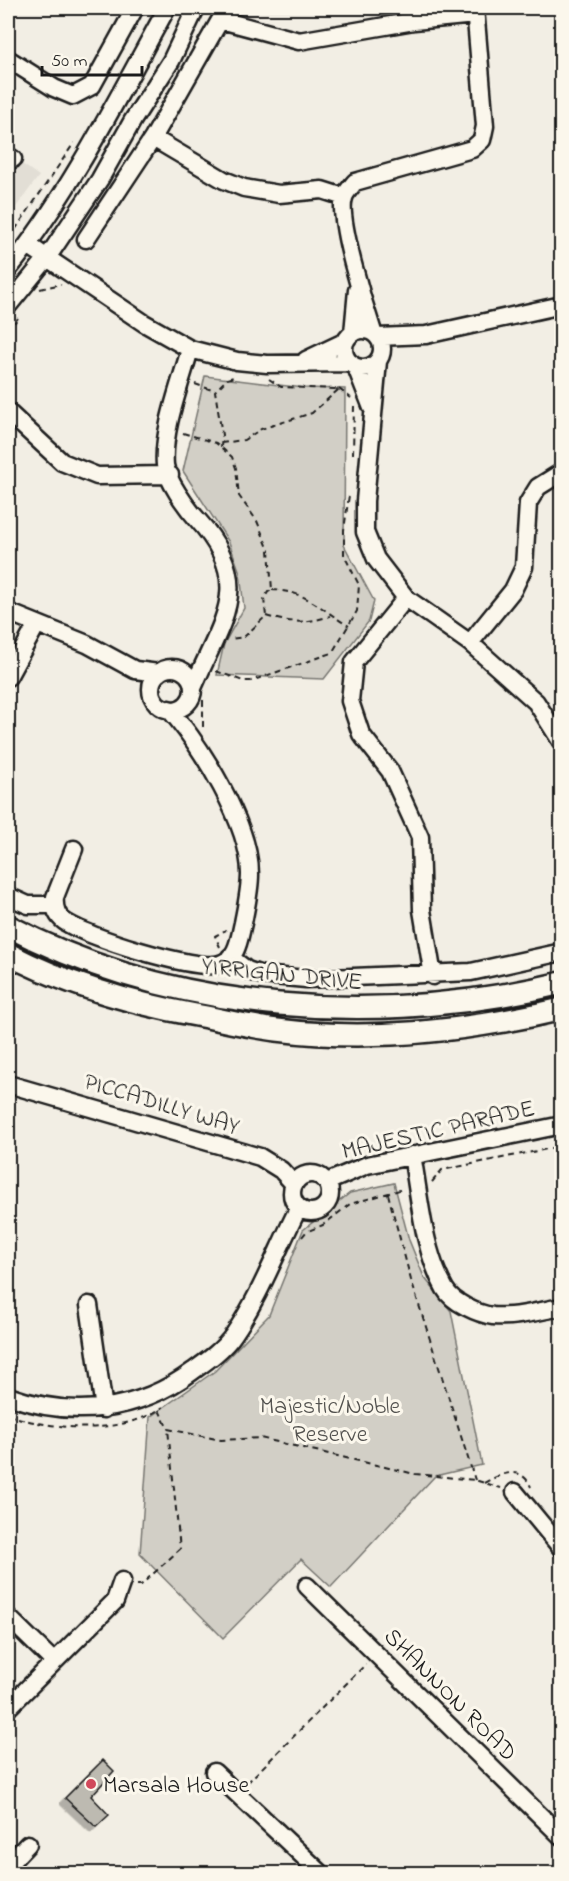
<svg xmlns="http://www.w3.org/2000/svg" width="569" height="1881" font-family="'Indie Flower',sans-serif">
	<defs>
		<filter id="shadow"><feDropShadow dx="-5.5" dy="5.5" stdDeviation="0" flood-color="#0004"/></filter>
	</defs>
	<rect width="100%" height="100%" fill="#f2eee4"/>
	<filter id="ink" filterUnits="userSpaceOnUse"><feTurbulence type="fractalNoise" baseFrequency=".0167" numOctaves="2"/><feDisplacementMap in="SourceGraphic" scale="12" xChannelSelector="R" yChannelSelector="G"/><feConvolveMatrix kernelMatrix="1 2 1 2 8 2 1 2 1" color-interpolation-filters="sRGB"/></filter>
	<g filter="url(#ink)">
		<path fill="#e2ded5" d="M8 154 39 176 8 218Z"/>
		<path fill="#d2cfc6" stroke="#777671" stroke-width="1.5" d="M205 376 304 388 345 389 344 545 374 601 369 621 324 679 217 675 224 644 244 608 240 573 229 542 183 471Z
			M394 1183 409 1240 424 1277 451 1311 482 1465 435 1476 331 1587 301 1559 223 1638 140 1554 150 1417 215 1371 269 1315 303 1230 350 1193Z"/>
		<path fill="#bdbab1" stroke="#1c1c1c" stroke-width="1.5" filter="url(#shadow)" d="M103 1760 114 1771 91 1796 109 1815 96 1827 65 1798Z"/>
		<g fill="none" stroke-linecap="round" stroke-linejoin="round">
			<defs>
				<path id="minor" d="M221 20 299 41 414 21 475 15
					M8 59 54 88 73 96 92 86 135 8
					M153 138 224 180 244 188 279 194 322 190 344 197
					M8 156 13 159
					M86 239 153 138 227 8
					M28 245 144 323 190 349 237 361 267 364 351 363
					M8 270C69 195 120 93 167 8
					M8 306 47 258 100 179 133 120 171 61 196 8
					M344 349a19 19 0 1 1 38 0a19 19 0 1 1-38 0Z
					M373 332C365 308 337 218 344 198 345 193 351 187 355 182L472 149 482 140 485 126 475 8
					M353 333 357 290
					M378 337 426 335 562 305
					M190 349C181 383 162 430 165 465 167 480 186 507 197 519 256 584 222 619 193 688
					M306 360 346 341
					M378 361 365 501V532L376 559 406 598 470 643 536 702 562 743
					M356 367 372 408
					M8 412 62 462 97 476 170 475
					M406 598 354 662 350 701 361 734 390 771 420 837 422 910 433 976
					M8 612 87 644 135 670 159 673
					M470 643 513 590 524 567 528 503 538 487 562 472
					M151 689a21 21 0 1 1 42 0a21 21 0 1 1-42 0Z
					M8 677 37 624
					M74 849 55 897C54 906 56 915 64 921 84 936 197 972 220 964 238 958 239 939 243 923 246 907 250 890 250 874 250 824 201 746 169 709
					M8 896 28 905H54
					M230 957 247 970 262 975 306 979 471 972 562 952
					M8 1084 260 1157 281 1170 294 1184
					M412 1155C420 1199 423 1250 445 1289 453 1303 478 1314 493 1316 515 1318 539 1311 562 1307
					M292 1193a19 19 0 1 1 38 0a19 19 0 1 1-38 0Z
					M327 1182 367 1165 562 1125
					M89 1305 104 1409
					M8 1396C72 1419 138 1412 193 1371 207 1361 224 1349 234 1334 260 1296 277 1250 298 1209
					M515 1492 562 1549
					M307 1586 562 1837
					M8 1617 54 1662
					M8 1708 115 1601 122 1581
					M214 1772 322 1874
					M8 1865 28 1844"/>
				<path id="major" d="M8 926C176 1014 378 1027 562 983
					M8 954C69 986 134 1004 201 1016 227 1021 252 1027 277 1030 372 1042 469 1031 562 1009"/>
			</defs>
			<use href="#minor" stroke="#1c1c1c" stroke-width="21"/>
			<use href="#major" stroke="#1c1c1c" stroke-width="26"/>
			<path stroke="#1c1c1c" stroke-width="2" stroke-dasharray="6 4.5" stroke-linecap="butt" d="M8 238 17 227 74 143
				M40 289 61 284
				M8 331 18 318
				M195 384 215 391
				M339 389 351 398
				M183 433 216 443 232 457 236 468 239 496 257 521 269 550 272 590 268 592 264 599 266 616 244 637 230 639
				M221 443 244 440 261 429 312 413 339 389 281 387 269 379
				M221 447 222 435 215 391 227 379 237 376
				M353 454 354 405
				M272 590C307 591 320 609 349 626
				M266 616C290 623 306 624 330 616
				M216 671 243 681H251L332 653 357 611 359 585 344 555V530L349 495
				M203 700V727
				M220 947 215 936 226 930
				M432 1182 442 1170 562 1146
				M388 1194 411 1280 475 1480
				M302 1237 306 1232 323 1225 350 1204 403 1189
				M159 1410 168 1429 221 1440 260 1438 415 1474 475 1480 501 1488
				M8 1415C53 1430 121 1436 163 1407
				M484 1483C501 1474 521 1464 531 1487
				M137 1585H141L180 1549 168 1429
				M247 1783 366 1664"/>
			<use href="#minor" stroke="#fbf7ec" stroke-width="16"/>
			<use href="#major" stroke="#fbf7ec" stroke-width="21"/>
		</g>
	</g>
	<circle fill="#d1495b" stroke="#fbf7ec" stroke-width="2" cx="91" cy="1784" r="6"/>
	<g text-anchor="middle" stroke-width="6" stroke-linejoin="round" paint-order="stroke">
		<g font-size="24" fill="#1c1c1c" stroke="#fbf7ec">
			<text transform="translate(282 973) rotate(6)" y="8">YIRRIGAN DRIVE</text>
			<text transform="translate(162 1103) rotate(17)" y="8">PICCADILLY WAY</text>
			<text transform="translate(438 1129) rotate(-13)" y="8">MAJESTIC PARADE</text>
			<text transform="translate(451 1694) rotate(45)" y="8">SHANNON ROAD</text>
		</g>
		<g font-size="24" fill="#53524f" stroke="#fbf7ec">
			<text x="330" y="1413">Majestic/Noble<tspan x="330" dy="28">Reserve</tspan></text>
		</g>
		<g font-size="24" fill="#1c1c1c" stroke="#fbf7ec" text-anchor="start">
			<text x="103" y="1792">Marsala House</text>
		</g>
	</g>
	<rect width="569" height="1881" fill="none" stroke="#fbf7ec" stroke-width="30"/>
	<rect x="15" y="15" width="539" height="1851" fill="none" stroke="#1c1c1c" stroke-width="2" filter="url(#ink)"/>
	<path d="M42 66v9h100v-9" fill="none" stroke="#1c1c1c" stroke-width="3"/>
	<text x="51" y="66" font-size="18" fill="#1c1c1c" stroke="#fbf7ec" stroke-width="4.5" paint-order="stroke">50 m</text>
</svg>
